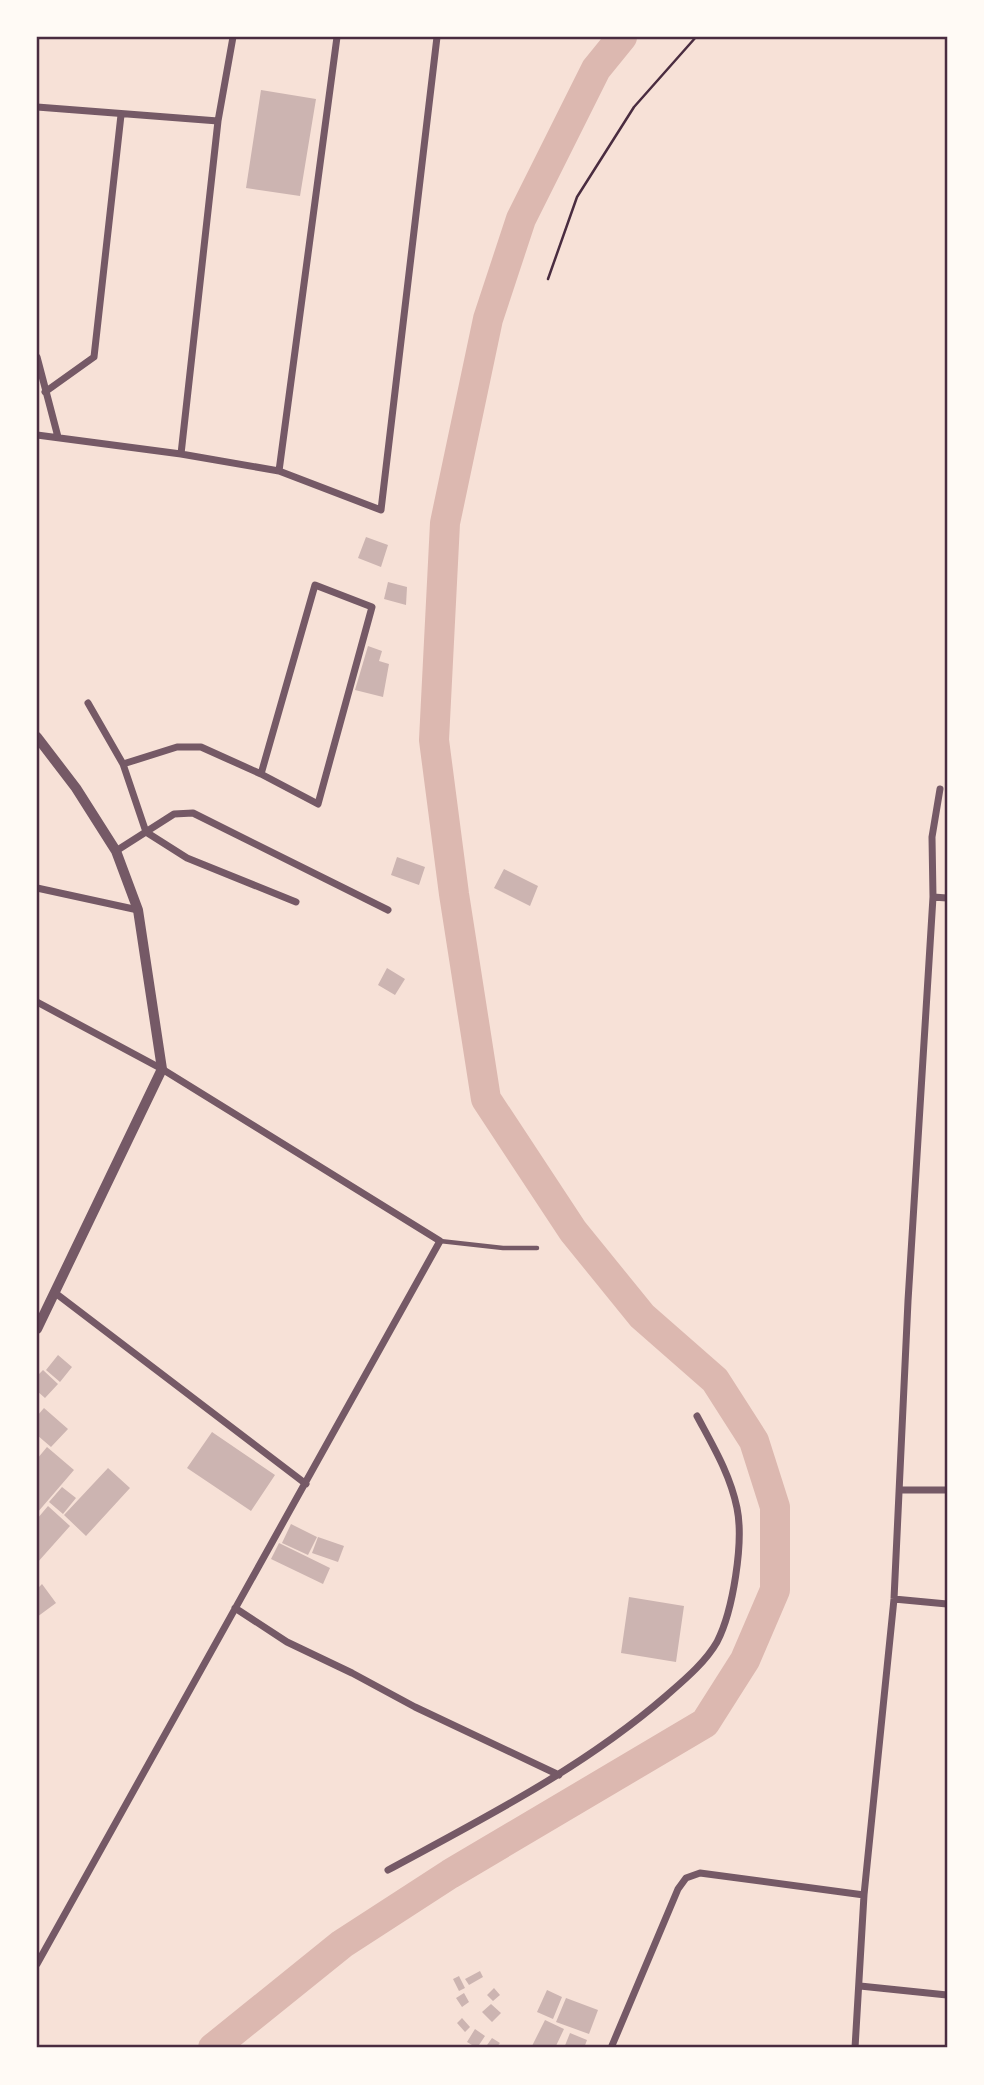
<svg xmlns="http://www.w3.org/2000/svg" width="984" height="2085" font-family="Poppins,sans-serif">
	<rect width="100%" height="100%" fill="#f7e1d7"/>
	<g fill="none" stroke-linecap="round" stroke-linejoin="round">
		<path stroke="#dcb8b0" stroke-width="30" d="M213 2048 342 1944 450 1874 705 1723 745 1660 775 1590V1507L754 1441 715 1380 642 1316 573 1231 486 1099 454 894 434 740 445 523 488 319 521 219 596 69 622 37"/>
	</g>
	<path fill="#ccb4b1" d="M261 90 316 99 300 196 246 188Z
		M366 537 388 545 381 567 358 558Z
		M388 582 407 587 406 605 384 599Z
		M368 646 382 651 379 661 389 664 383 697 355 690Z
		M397 857 425 867 419 885 391 875Z
		M504 869 538 886 530 906 494 888Z
		M387 968 405 979 395 995 378 985Z
		M58 1355 72 1367 60 1382 46 1370Z
		M43 1370 58 1384 45 1398 37 1391V1376Z
		M44 1408 68 1429 51 1447 37 1435V1416Z
		M212 1432 275 1475 251 1511 187 1468Z
		M47 1447 74 1470 37 1513V1459Z
		M108 1468 130 1488 86 1536 64 1515Z
		M62 1487 76 1498 63 1514 49 1502Z
		M48 1506 70 1526 37 1563V1519Z
		M291 1524 317 1537 308 1555 282 1543Z
		M318 1537 344 1546 338 1562 312 1553Z
		M279 1543 330 1568 323 1584 271 1559Z
		M42 1584 56 1603 37 1617V1589Z
		M629 1597 684 1606 676 1662 621 1653Z
		M480 1971 483 1977 469 1985 465 1979Z
		M459 1976 465 1988 459 1991 453 1979Z
		M494 1988 500 1995 493 2001 487 1995Z
		M547 1990 562 1997 553 2019 537 2012Z
		M464 1993 469 2002 462 2007 456 1998Z
		M566 1998 598 2010 589 2034 556 2022Z
		M491 2004 501 2013 492 2022 482 2012Z
		M462 2018 470 2027 465 2032 457 2023Z
		M545 2020 564 2029 555 2048H531Z
		M475 2029 485 2036 477 2048 467 2042Z
		M570 2033 587 2040 584 2048H564Z
		M492 2038 500 2043 496 2048H485Z"/>
	<g fill="none" stroke-linecap="round" stroke-linejoin="round">
		<path stroke="#4a2c40" stroke-width="2.5" d="M548 279 577 197 634 107 696 37"/>
		<path stroke="#755966" stroke-width="4.5" d="M440 1241 503 1248H537"/>
		<path stroke="#755966" stroke-width="7" d="M37 107 218 121
			M37 357 58 437
			M45 392 94 357 121 115
			M37 435 181 454 279 471 381 510 437 37
			M181 454 218 121 233 37
			M279 471 337 37
			M88 703 123 764 146 832 187 858 296 902
			M123 764 177 747H201L261 774 318 804 372 607 315 585 261 774
			M116 851 174 814 193 813 388 910
			M37 888 138 910
			M933 897 947 898
			M37 1002 162 1069 440 1241 37 1964
			M54 1292 306 1484
			M900 1490H947
			M894 1599 947 1604
			M235 1608 287 1642 352 1673 415 1707 559 1775
			M388 1870C484 1818 583 1768 666 1696 683 1681 705 1663 717 1642 733 1611 744 1542 737 1508 730 1474 713 1446 697 1416
			M860 1986 947 1995
			M611 2048 678 1889 686 1878 700 1873 864 1895
			M855 2048 864 1895 894 1599 908 1301 933 897 932 837 940 789"/>
		<path stroke="#755966" stroke-width="10" d="M37 737 76 788 116 851 138 910 162 1069 37 1329"/>
	</g>
	<rect width="984" height="2085" fill="none" stroke="#fffaf5" stroke-width="77"/>
	<rect x="38" y="38" width="908" height="2008" fill="none" stroke="#4a2c40" stroke-width="2.5"/>
</svg>
